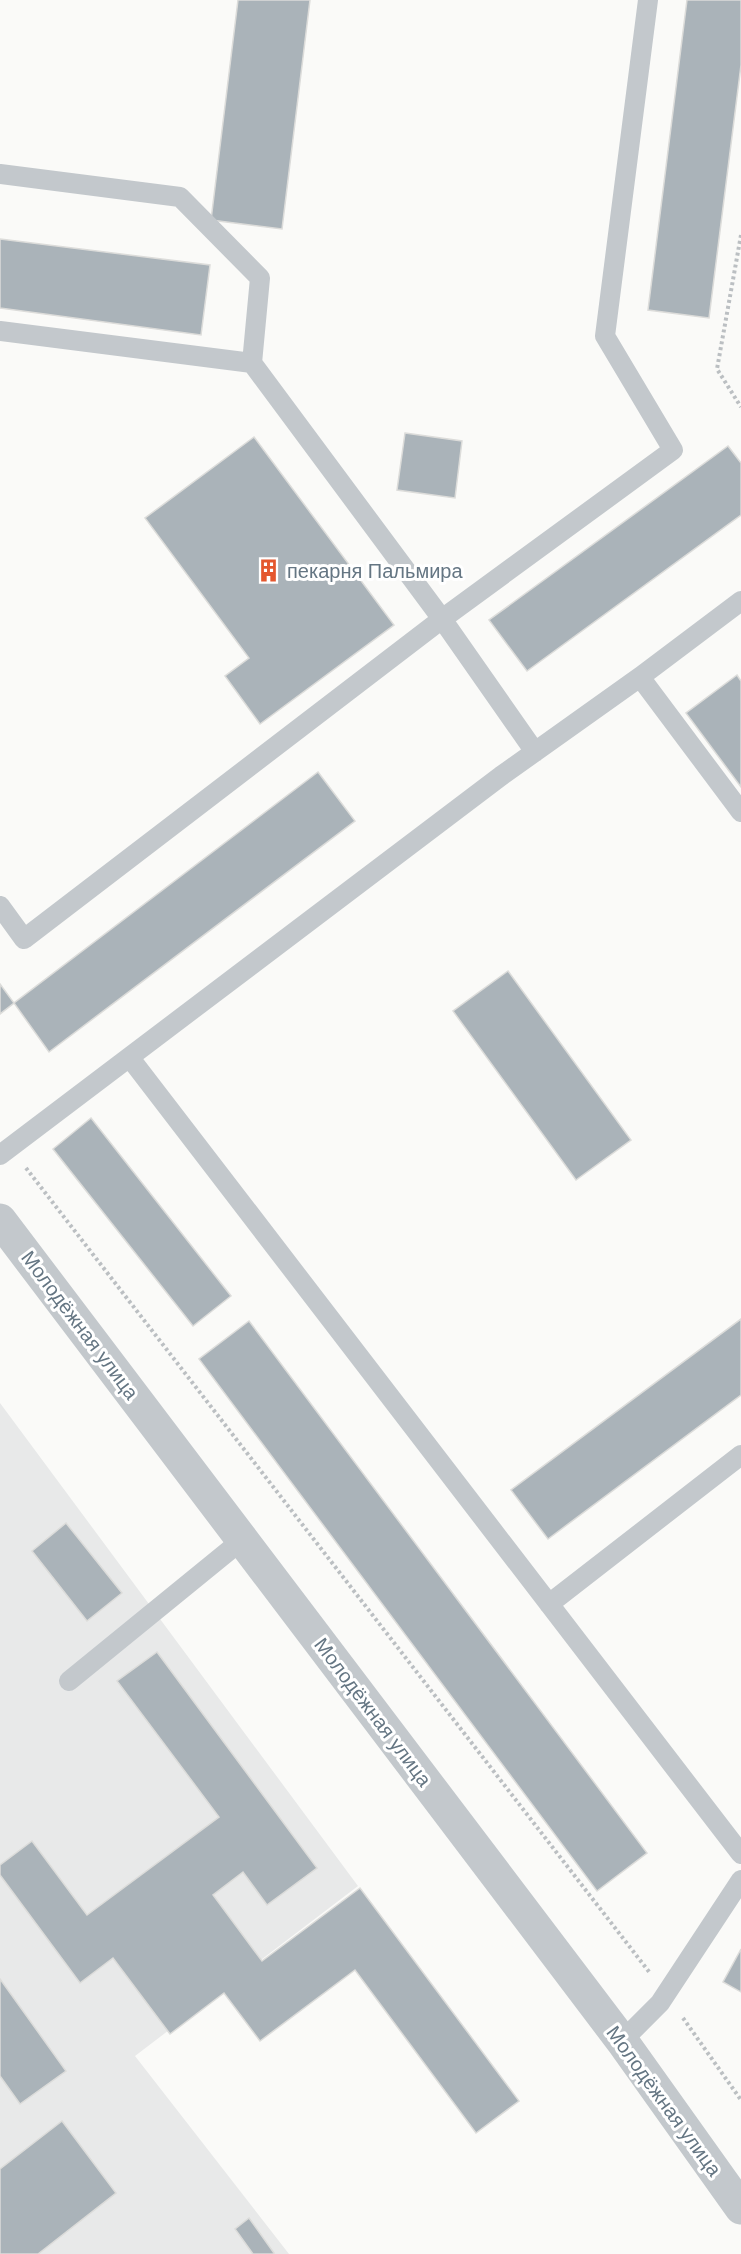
<svg xmlns="http://www.w3.org/2000/svg" width="741" height="2254" font-family="Arial,sans-serif">
	<rect width="100%" height="100%" fill="#fafaf8"/>
	<path fill="#e8e9e9" d="M0 1403 358 1886 135 2056 289 2254H0Z"/>
	<path fill="#aab3b9" stroke="#dcdcda" stroke-width="1.5" d="M238 0H310L282 229 211 220Z
		M687 0H741V65L709 318 648 310Z
		M0 239 210 265 201 335 0 308Z
		M405 433 462 441 455 498 397 490Z
		M254 437 394 625 260 724 225 676 249 658 145 518Z
		M728 446 741 463V515L527 671 489 620Z
		M737 675 741 681V787L686 713Z
		M318 772 355 821 49 1052 14 1003Z
		M508 971 631 1140 576 1180 453 1011Z
		M0 984 14 1003 0 1014Z
		M91 1118 231 1296 193 1326 53 1149Z
		M741 1319V1395L548 1539 511 1490Z
		M249 1321 647 1853 597 1891 199 1359Z
		M66 1523 122 1593 87 1621 32 1551Z
		M157 1652 317 1868 267 1905 243 1872 213 1895 262 1961 360 1888 519 2101 476 2133 355 1970 260 2041 224 1993 170 2034 113 1958 80 1983 0 1875V1865L32 1841 87 1915 219 1817 117 1681Z
		M741 1949V1992L723 1982Z
		M0 1979 66 2071 20 2104 0 2076Z
		M62 2121 116 2193 38 2254H0V2169Z
		M249 2218 274 2253 273 2254H253L235 2229Z"/>
	<g fill="none" stroke-linecap="round" stroke-linejoin="round">
		<path stroke="#bbbfc2" stroke-width="4" stroke-dasharray="3 3" stroke-linecap="butt" d="M741 235 717 369 741 407
			M26 1168 650 1973
			M683 2018 741 2100"/>
		<path stroke="#c3c8cc" stroke-width="20" d="M0 174 180 197 260 278 252 363
			M0 331 252 363 442 619 535 752
			M640 677 741 812
			M0 906 24 939 442 619 673 450 605 336 648 0
			M130 1058 741 1854
			M0 1155 501 776 640 677 741 601
			M549 1604 741 1455
			M69 1681 242 1540
			M622 2041 660 2003 741 1880"/>
		<path stroke="#c3c8cc" stroke-width="33" d="M0 1220 622 2041 741 2208"/>
	</g>
	<defs>
		<symbol id="building-bare" viewBox="-9 -9 18 18"><path d="M-4-6H4V6H1V3H-1V6H-4ZM-2.5-4.3h1.7v1.8h-1.7ZM.8-4.3h1.7v1.8H.8ZM-2.5-1h1.7V.8h-1.7ZM.8-1h1.7V.8H.8Z" fill="#e4572e" stroke="#fff" stroke-width="2.5" paint-order="stroke"/></symbol>
	</defs>
	<g fill-rule="evenodd">
		<use href="#building-bare" x="252" y="554" width="33" height="33"/>
	</g>
	<g text-anchor="middle" stroke-width="6" stroke-linejoin="round" paint-order="stroke">
		<g font-size="20" fill="#657683" stroke="#fff" text-anchor="start">
			<text x="287" y="578">пекарня Пальмира</text>
		</g>
		<g font-size="20" fill="#657683" stroke="#fff">
			<text transform="translate(80 1325) rotate(53)" y="7">Молодёжная улица</text>
			<text transform="translate(373 1712) rotate(53)" y="7">Молодёжная улица</text>
			<text transform="translate(664 2101) rotate(54)" y="7">Молодёжная улица</text>
		</g>
	</g>
</svg>
